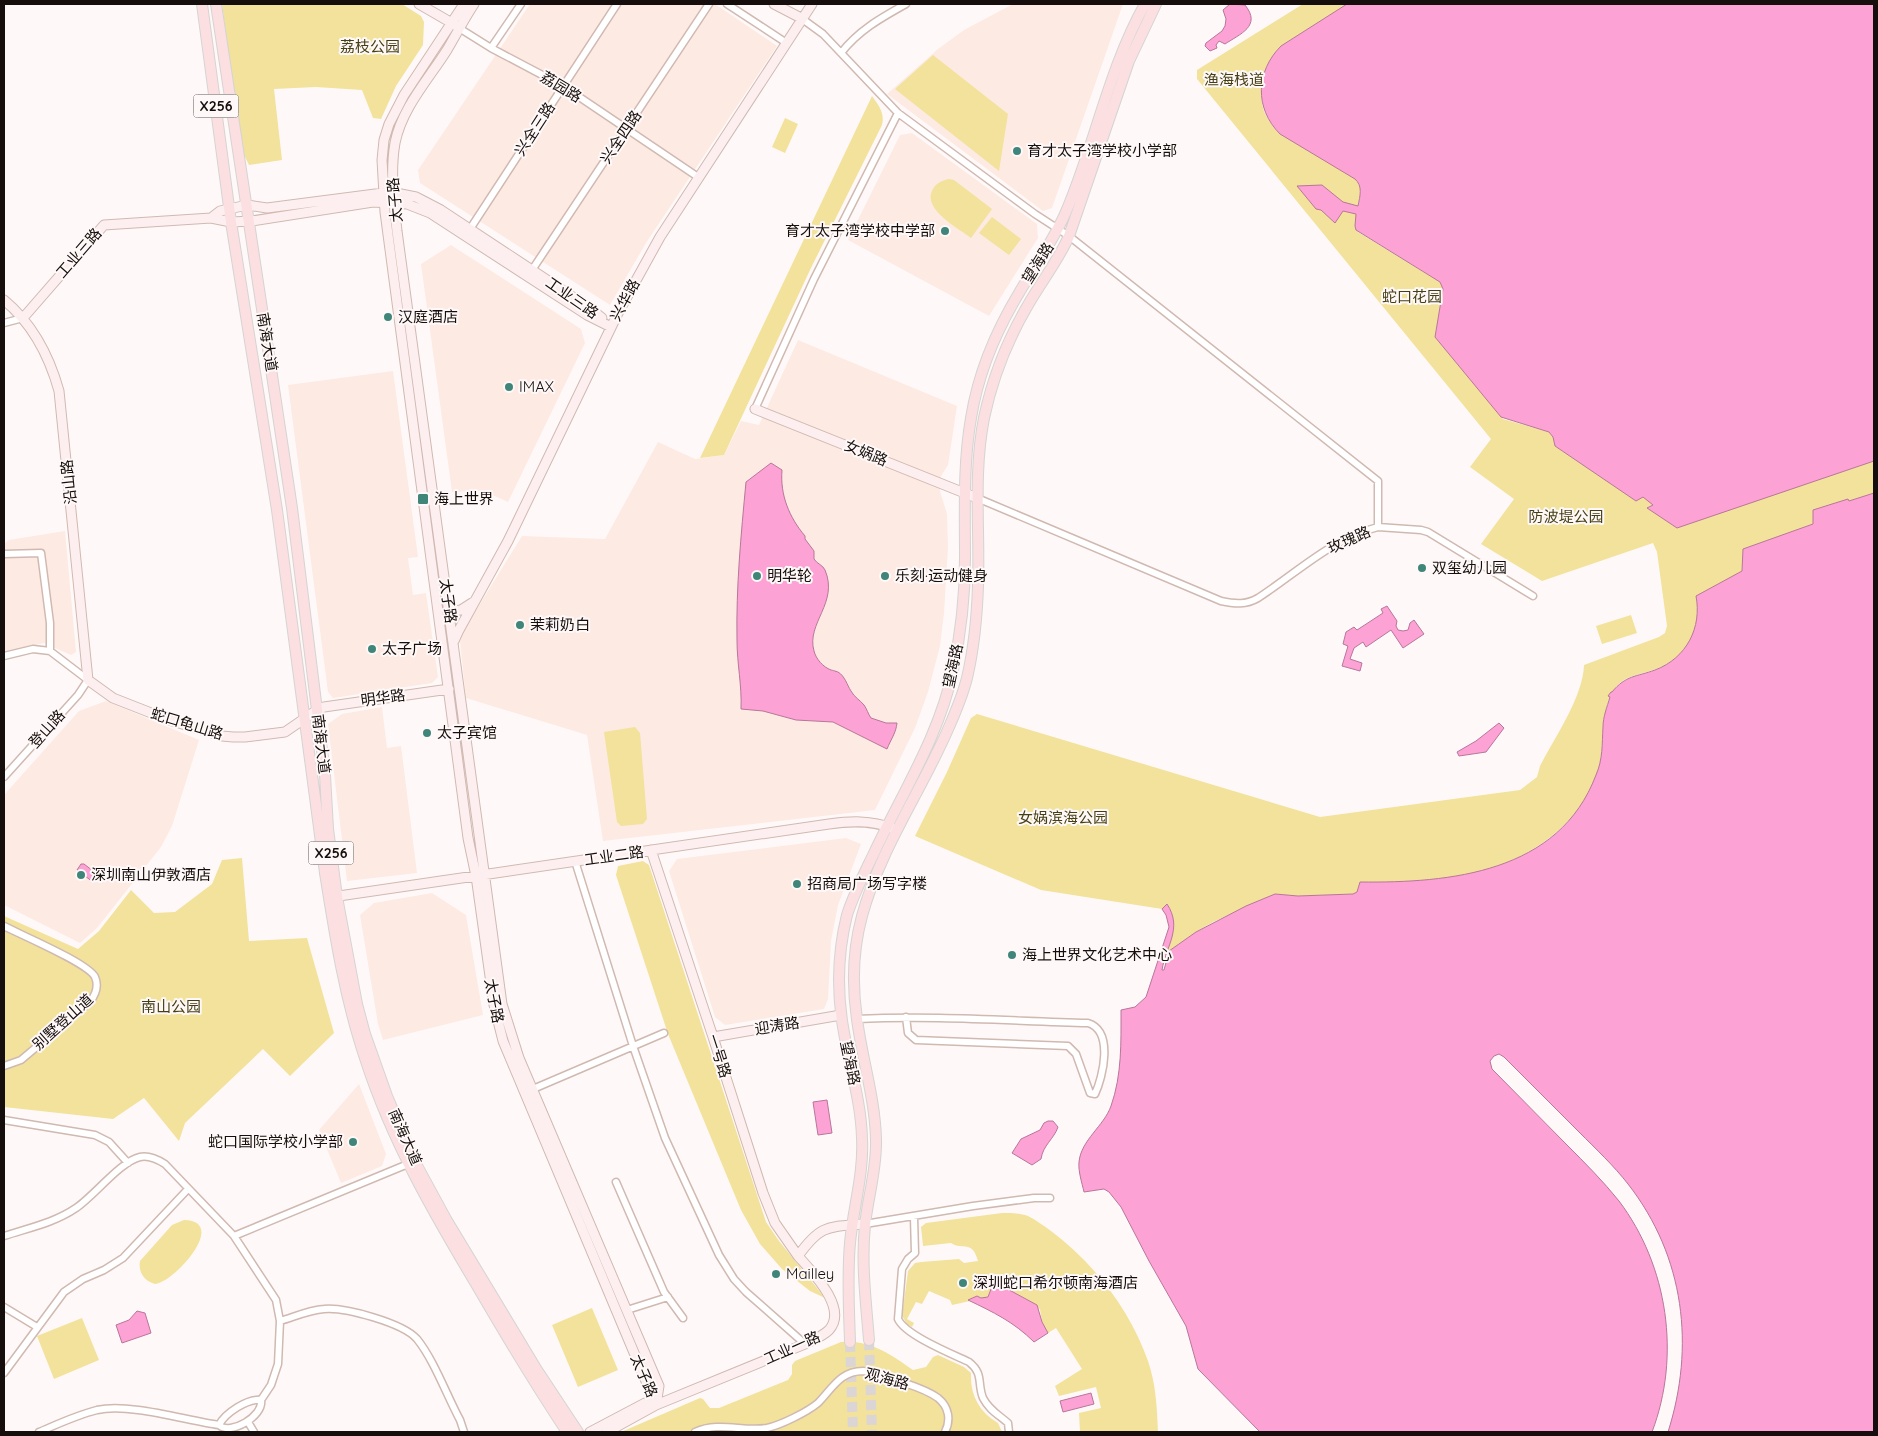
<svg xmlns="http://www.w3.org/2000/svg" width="1878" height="1436" font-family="Quicksand,'Noto Sans SC',sans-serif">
	<rect width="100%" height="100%" fill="#fef9f8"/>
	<path fill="#fdeae2" d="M530 4H715L777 46 646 243 610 305 420 183 418 170Z
		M1013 4H1123L1052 208 1043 211 887 94 938 49 964 30Z
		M912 133 1037 224 1038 238 989 316 848 240 900 135Z
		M451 245 581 329 585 343 508 502 484 491 452 492 421 264Z
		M798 340 957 406 948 465 941 476 940 491 947 514 948 547 944 613 940 646 928 692 915 728 875 810 603 841 587 735 466 698 460 642 465 628 522 536 605 539 658 442 695 459 724 455 741 421 759 425Z
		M393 371 418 557 408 558 413 595 426 593 438 677 432 683 333 698 328 692 288 385Z
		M65 531 76 652 71 655 44 643 4 652V544L9 540Z
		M106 701 199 740 172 826 161 847 97 928 80 943 4 905V795L79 711Z
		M382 707 387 748 401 746 417 873 347 881 328 724 342 714Z
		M846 838 861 844 838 905 831 941 828 999 824 1009 725 1025 715 1017 669 871 677 859Z
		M432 893 466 915 483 1015 383 1040 378 1024 360 915 374 903Z
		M359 1084 386 1154 382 1166 341 1183 319 1130Z"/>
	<path fill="#f2e29b" d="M222 4H402L421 16 424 22 423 45 396 86 381 119 373 118 362 90 316 87 274 89 282 160 249 165 241 149Z
		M1303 4H1347L1281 46C1272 54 1270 63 1267 74 1259 98 1259 109 1276 130L1357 180 1361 189 1355 226 1358 232 1440 282 1443 289 1435 337 1503 419 1549 432 1553 437 1555 446 1636 500 1643 496 1654 505 1648 507 1677 527 1874 461V493L1849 501 1848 499 1813 524 1744 549 1742 571 1697 596C1702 628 1686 660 1653 670 1639 675 1626 675 1616 687 1598 710 1606 745 1598 772 1591 793 1577 813 1561 828 1506 879 1432 883 1361 882L1357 892 1353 894 1298 896 1275 894 1213 922 1196 932 1169 951 1168 950C1174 933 1178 920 1167 904L1162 909 1041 890 915 836 947 772 971 718 977 714 1320 817 1520 790 1537 777 1540 766C1555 737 1583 697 1584 665L1659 637 1665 633 1667 626 1657 552 1653 543 1542 581 1481 544 1514 499 1470 467 1491 439 1197 79V70Z
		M933 55 1008 114 999 171 895 89Z
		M872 96C879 106 885 113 882 125L810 270 724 455 700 458Z
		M785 118 798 124 785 153 772 147Z
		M949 179 954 180 992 209 971 238C958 228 921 209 933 189 936 183 943 180 949 179Z
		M992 217 1021 239 1009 255 979 233Z
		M1631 615 1637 633 1602 644 1596 626Z
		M635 727 640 733 647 819 643 824 621 826 617 822 604 732Z
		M242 858 249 941 307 938 334 1033 290 1076 263 1049 185 1123 179 1141 144 1098 113 1119 4 1107V916L78 949 99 931 131 890 154 913 175 912 212 884 222 860Z
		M643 861 649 865 766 1222 779 1241 825 1298 810 1291 782 1269 760 1244 741 1210 668 1034 616 875 618 866Z
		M1002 1213C1011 1213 1020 1213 1028 1216 1036 1220 1044 1226 1051 1231 1094 1263 1130 1310 1148 1361 1156 1384 1157 1408 1158 1432H1080L1079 1413 1101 1408 1096 1387 1059 1396 1055 1386 1082 1369 1056 1328 1048 1333 1042 1322 1040 1309 991 1289 988 1297 952 1305 950 1300 929 1291 922 1304 916 1302 907 1319 914 1323 912 1327 907 1324 902 1316 908 1271 915 1263 921 1262 959 1259 964 1263 978 1261C972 1239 963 1251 951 1243L923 1246 921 1227 926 1223Z
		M184 1220C229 1221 175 1282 155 1284 144 1281 138 1272 140 1261L172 1225Z
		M592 1308 618 1370 578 1387 552 1325Z
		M82 1318 99 1360 54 1379 37 1336Z
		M841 1342C871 1340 890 1354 913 1370L926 1367 933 1357 938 1355 964 1367 971 1373C970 1395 979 1412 998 1423L1002 1432H621L700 1398 703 1399 710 1408H719L788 1380 792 1374V1365L795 1361Z"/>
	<path fill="#fda2d5" stroke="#b87699" d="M1230 4 1245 5C1262 26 1240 34 1225 44L1219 41 1216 45 1217 48 1210 51 1205 46 1206 43 1222 31 1225 26 1226 19 1223 10Z
		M1347 4H1874V461L1677 528 1647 508 1653 505 1643 497 1636 501 1555 446 1553 437 1549 432 1501 417 1435 337 1443 289 1440 282 1356 230 1355 226 1356 214 1343 211 1335 223 1321 210 1316 209 1297 186 1322 185 1343 202 1358 206C1360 196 1363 186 1355 179L1280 134C1254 108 1256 71 1281 46Z
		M771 463 782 470C780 495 789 517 805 536V539L814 551V559C817 564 823 565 825 570 839 603 806 623 814 651 816 659 823 667 831 670 832 670 838 672 838 672 845 676 847 685 851 691 854 697 860 700 864 705 867 709 868 714 871 718L886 723H897C896 733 891 739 887 749L833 722 796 720 763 711 741 709C742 685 737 664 737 640 736 587 741 535 746 482Z
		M1874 493V1432H1668C1695 1347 1685 1257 1628 1184 1614 1166 1596 1149 1579 1132 1554 1107 1529 1082 1504 1057L1499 1054 1494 1056 1490 1061 1492 1069C1517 1094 1542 1120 1567 1145 1585 1163 1603 1181 1619 1201 1668 1266 1681 1356 1652 1432H1260L1198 1369 1186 1326 1149 1261 1121 1207 1109 1192 1104 1189 1084 1192C1082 1183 1078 1171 1079 1162 1081 1140 1104 1126 1111 1106 1122 1075 1121 1042 1121 1010L1135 1007 1146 997 1169 927 1166 915 1162 909 1167 904C1183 928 1166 946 1162 970H1164L1169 951 1196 932 1246 906 1275 894 1298 896 1353 894 1357 892 1360 882C1450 883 1559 873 1596 775 1603 759 1602 744 1603 727 1603 717 1607 707 1610 697L1608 696 1611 692H1612C1626 675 1636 677 1655 670 1687 658 1702 627 1696 596L1742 571 1743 549 1813 524V510L1848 499 1849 501Z
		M1387 606 1397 621 1396 626 1398 630 1403 631 1408 630 1410 623 1414 620 1424 634 1403 648 1391 630 1366 647 1363 642 1354 648 1350 659 1362 663 1360 671 1342 666 1348 646 1343 644 1346 632 1354 627 1357 630 1383 613 1381 609Z
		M1499 723 1504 728 1486 752 1459 756 1457 752 1476 741Z
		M81 864H84L97 874V876L93 882 77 870Z
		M827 1100 832 1133 818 1135 813 1102Z
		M1048 1121H1053L1058 1127C1054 1139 1043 1145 1041 1159L1032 1165 1012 1153 1021 1139 1040 1130 1044 1123Z
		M1000 1285 1037 1305 1042 1322 1048 1333 1034 1342C1014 1322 993 1312 968 1300L977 1296 981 1298 988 1297 991 1289Z
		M137 1311 145 1313 151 1333 122 1343 116 1325 129 1320Z
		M1091 1393 1094 1404 1063 1412 1060 1401Z"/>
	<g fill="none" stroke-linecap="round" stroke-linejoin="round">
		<path stroke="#dbd6d5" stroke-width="10" stroke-dasharray="10 5" stroke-linecap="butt" d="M869 1340 872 1432
			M850 1342 853 1432"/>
		<defs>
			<path id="street" d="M727 4 785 42
				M801 18 823 34 898 113 1035 214 1069 236 1378 481V527C1331 539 1298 572 1258 598 1246 605 1235 604 1221 601L977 498
				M459 28 491 48 563 86 698 177
				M491 48 521 4
				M841 53C859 30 881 18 906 4
				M470 229 617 4
				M532 270 709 4
				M4 323 23 318
				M755 409 814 279 898 113
				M1378 527 1421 530 1428 532 1533 596
				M4 554 41 553 50 623V651
				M4 656 33 649 50 651 88 680 78 695 4 777
				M575 861 633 1046 665 1138 719 1255 734 1279 746 1292 805 1344
				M4 926C21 935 88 963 95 977 99 986 96 994 90 1002L21 1060 4 1066
				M857 1019C934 1015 1011 1021 1088 1023 1114 1031 1103 1077 1095 1094L1090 1093 1076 1054 1068 1046 916 1040 908 1033 906 1017
				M533 1089 664 1033
				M4 1120 95 1135 109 1142 128 1163
				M616 1182 664 1292 683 1318
				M914 1217 915 1253 908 1259 902 1269 898 1319C905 1335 952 1354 969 1362 984 1374 977 1383 983 1398 989 1410 999 1415 1008 1423L1009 1432
				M865 1224 973 1206 1034 1198H1050
				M4 1236C28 1228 54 1223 76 1208 94 1196 121 1161 140 1157 149 1155 157 1159 165 1164L234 1236 276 1300 280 1321 278 1364 271 1385 261 1400
				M234 1236 408 1164
				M4 1307 37 1327
				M627 1310 668 1297
				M280 1321C294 1317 309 1310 324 1309 345 1307 403 1323 417 1339 434 1360 447 1396 460 1420L464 1432
				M4 1373 64 1292 83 1279 104 1270 123 1258 188 1189
				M248 1422 254 1432
				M39 1432C58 1424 77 1415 97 1410 130 1403 184 1420 219 1425 230 1436 264 1416 261 1400 248 1398 225 1413 219 1425
				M695 1432C719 1421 743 1432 767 1428 781 1425 807 1412 818 1403 832 1389 840 1371 863 1371 874 1372 885 1377 896 1380 910 1385 926 1389 938 1398 949 1407 951 1420 945 1432"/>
			<path id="secondary" d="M419 4 457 26
				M464 4 404 95 389 124 384 140 382 160 385 212 468 838 476 876 494 1005 503 1041 656 1405
				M474 4C464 19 456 35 447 50 428 80 402 108 395 143 390 172 394 202 397 231L502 1004 519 1058 659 1386 656 1405
				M774 4 801 18
				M211 218 220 211 247 205 267 208 383 193 401 194 416 197 441 210 591 309 602 318
				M4 300C33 324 49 355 59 391L88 680 113 698 169 720 222 736 233 737H245L285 732 317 710 324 707 449 689
				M23 318 104 225 211 218 231 222 252 221 373 202 407 204 430 213 587 315 611 327
				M755 409 977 498
				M449 608 453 611 461 610 475 601
				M454 641 459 630 508 541 618 313 660 237 812 4
				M651 850 713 1037 763 1193 775 1223 798 1256
				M332 897 829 824C850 821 871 820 892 828
				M713 1037 841 1015
				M590 1432 645 1403 656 1405
				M607 1432 656 1405 805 1344C813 1340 823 1336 829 1330 849 1308 811 1271 798 1256 821 1224 828 1227 865 1224"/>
			<path id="primary" d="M202 4 231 222 277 510 325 873C335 936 345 1000 366 1061 392 1141 433 1212 476 1284 505 1334 535 1384 567 1432
				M216 4 292 508 325 775 328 829 337 897 357 1004 365 1034 387 1096 415 1162 446 1219 537 1370 578 1432
				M869 1340C866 1302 861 1263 865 1225 868 1196 877 1169 876 1139 875 1098 862 1059 857 1019 852 985 853 949 862 916 880 849 922 790 949 727 956 711 963 694 967 678 974 648 977 616 978 586 980 530 973 474 984 418 992 380 1008 339 1028 305 1041 282 1058 261 1069 236L1129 61 1156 4
				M850 1342C849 1309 847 1276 850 1243 853 1208 864 1174 862 1138 861 1101 849 1064 843 1027 837 991 838 951 847 915 854 893 865 872 875 851 903 792 940 734 953 670 961 633 965 596 965 558 965 511 963 464 971 418 978 374 996 331 1019 293 1034 267 1052 243 1065 214 1095 145 1108 70 1145 4"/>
		</defs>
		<use href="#street" stroke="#d0b9b1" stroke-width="9"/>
		<use href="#secondary" stroke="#d0b9b1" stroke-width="11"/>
		<use href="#primary" stroke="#d5d4d3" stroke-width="12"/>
		<use href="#street" stroke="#fff" stroke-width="6"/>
		<use href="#secondary" stroke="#fdeff0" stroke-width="9"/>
		<use href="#primary" stroke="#fbdfe1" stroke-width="10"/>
	</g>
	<g fill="#408579" stroke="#fef9f8" stroke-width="2">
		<circle cx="1017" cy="151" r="5"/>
		<circle cx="945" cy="231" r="5"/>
		<circle cx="388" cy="317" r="5"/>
		<circle cx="509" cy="387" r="5"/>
		<rect x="417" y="493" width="12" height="12" rx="2.5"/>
		<circle cx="1422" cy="568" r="5"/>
		<circle cx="757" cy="576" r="5"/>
		<circle cx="885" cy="576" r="5"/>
		<circle cx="520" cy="625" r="5"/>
		<circle cx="372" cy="649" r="5"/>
		<circle cx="427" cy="733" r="5"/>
		<circle cx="81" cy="875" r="5"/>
		<circle cx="797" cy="884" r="5"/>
		<circle cx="1012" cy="955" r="5"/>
		<circle cx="353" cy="1142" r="5"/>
		<circle cx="776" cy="1274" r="5"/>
		<circle cx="963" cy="1283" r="5"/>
	</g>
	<g text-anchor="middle" stroke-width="4" stroke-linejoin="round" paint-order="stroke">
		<g fill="#fef9f8" stroke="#5c5453" stroke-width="1">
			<rect x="193.5" y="94.5" width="45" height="23" rx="4"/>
			<rect x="308.5" y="841.5" width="45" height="23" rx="4"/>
		</g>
		<g font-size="14" font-weight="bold" fill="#160e0c">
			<text x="216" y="111">X256</text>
			<text x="331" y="858">X256</text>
		</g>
		<g font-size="15" fill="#473f14" stroke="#fef9f8">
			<text x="370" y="52">荔枝公园</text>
			<text x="1234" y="85">渔海栈道</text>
			<text x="1412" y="302">蛇口花园</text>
			<text x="1566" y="522">防波堤公园</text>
			<text x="1063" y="823">女娲滨海公园</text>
			<text x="171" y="1012">南山公园</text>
		</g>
		<g font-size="15" fill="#160e0c" stroke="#fef9f8">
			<text transform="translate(561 87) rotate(31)" y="5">荔园路</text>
			<text transform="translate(535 129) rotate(-57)" y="5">兴全三路</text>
			<text transform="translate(621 137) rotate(-56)" y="5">兴全四路</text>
			<text transform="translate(395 200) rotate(-95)" y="5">太子路</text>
			<text transform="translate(79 253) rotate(-49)" y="5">工业三路</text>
			<text transform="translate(1038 263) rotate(-58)" y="5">望海路</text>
			<text transform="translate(572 298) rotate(35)" y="5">工业三路</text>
			<text transform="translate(625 300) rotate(-62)" y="5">兴华路</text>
			<text transform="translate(267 342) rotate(81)" y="5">南海大道</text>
			<text transform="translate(866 453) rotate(22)" y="5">女娲路</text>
			<text transform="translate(69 482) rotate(-96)" y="5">沿山路</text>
			<text transform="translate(1349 540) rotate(-24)" y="5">玫瑰路</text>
			<text transform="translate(448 601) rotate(82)" y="5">太子路</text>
			<text transform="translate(953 666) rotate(-78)" y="5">望海路</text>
			<text transform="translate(383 698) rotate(-8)" y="5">明华路</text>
			<text transform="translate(187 724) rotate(17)" y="5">蛇口龟山路</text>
			<text transform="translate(47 729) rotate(-48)" y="5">登山路</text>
			<text transform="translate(321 744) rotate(83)" y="5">南海大道</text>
			<text transform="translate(614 856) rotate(-8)" y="5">工业二路</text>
			<text transform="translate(494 1001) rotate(79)" y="5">太子路</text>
			<text transform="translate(63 1022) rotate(-42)" y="5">别墅登山道</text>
			<text transform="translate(777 1026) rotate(-9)" y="5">迎涛路</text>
			<text transform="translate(719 1056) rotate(72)" y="5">一号路</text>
			<text transform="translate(850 1063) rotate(78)" y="5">望海路</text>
			<text transform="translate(405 1137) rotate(66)" y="5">南海大道</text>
			<text transform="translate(792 1348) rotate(-24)" y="5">工业一路</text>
			<text transform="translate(644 1376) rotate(67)" y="5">太子路</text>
			<text transform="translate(887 1379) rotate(15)" y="5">观海路</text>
		</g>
		<g font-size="15" fill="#160e0c" stroke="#fef9f8" text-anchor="start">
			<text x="1027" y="156">育才太子湾学校小学部</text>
			<text x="935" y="236" text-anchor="end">育才太子湾学校中学部</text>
			<text x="398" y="322">汉庭酒店</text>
			<text x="519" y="392">IMAX</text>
			<text x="434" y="504">海上世界</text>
			<text x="1432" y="573">双玺幼儿园</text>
			<text x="767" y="581">明华轮</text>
			<text x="895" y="581">乐刻·运动健身</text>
			<text x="530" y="630">茉莉奶白</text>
			<text x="382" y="654">太子广场</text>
			<text x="437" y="738">太子宾馆</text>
			<text x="91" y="880">深圳南山伊敦酒店</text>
			<text x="807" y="889">招商局广场写字楼</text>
			<text x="1022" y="960">海上世界文化艺术中心</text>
			<text x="343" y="1147" text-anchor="end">蛇口国际学校小学部</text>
			<text x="786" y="1279">Mailley</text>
			<text x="973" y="1288">深圳蛇口希尔顿南海酒店</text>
		</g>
	</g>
	<rect width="1878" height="1436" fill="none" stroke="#160e0c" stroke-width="10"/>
</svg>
